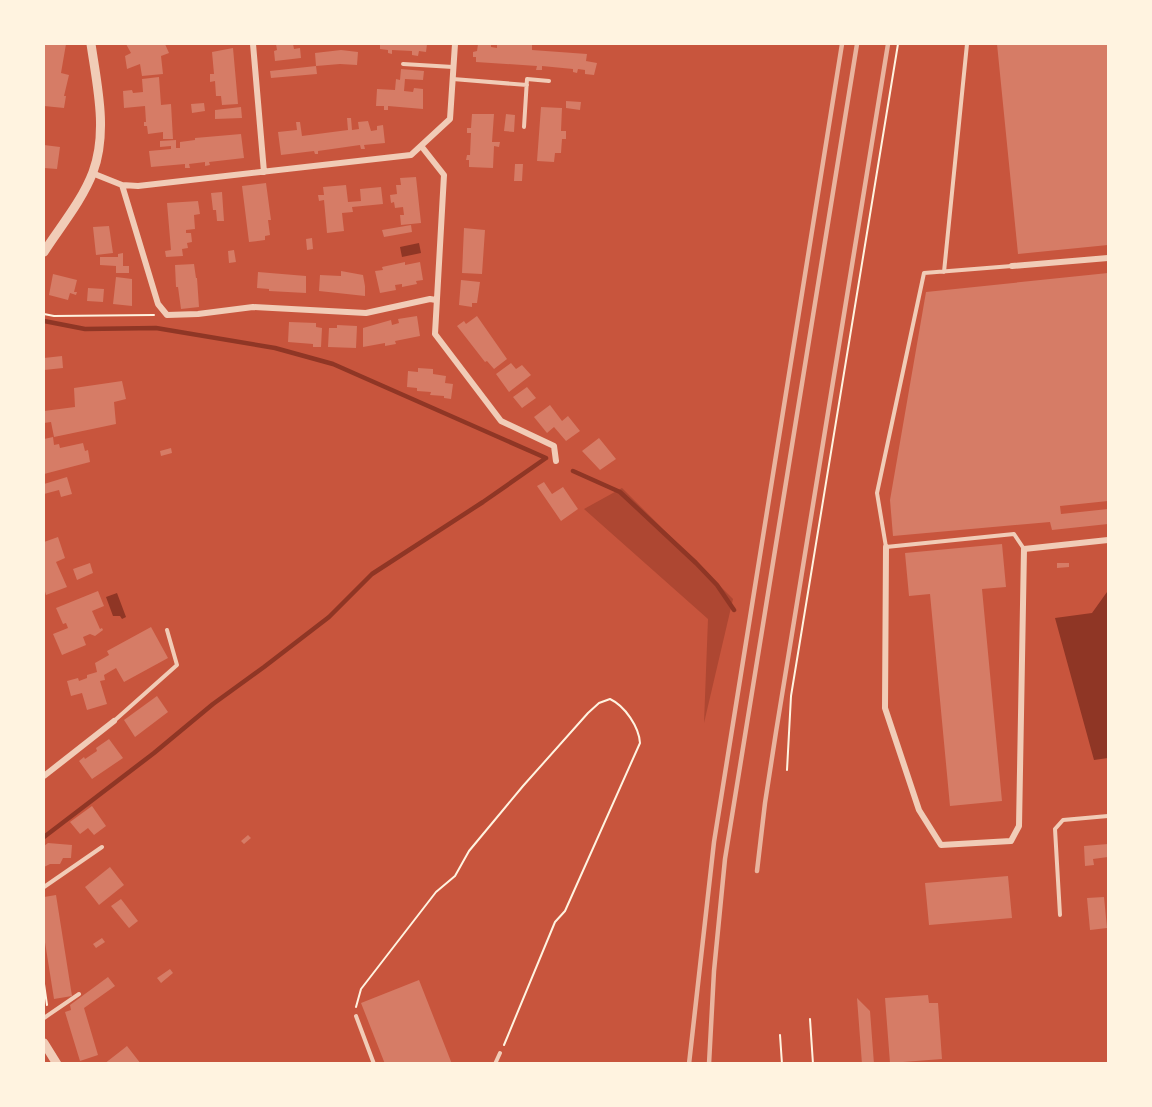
<svg xmlns="http://www.w3.org/2000/svg" width="1152" height="1107" font-family="Merriweather,serif">
	<rect width="100%" height="100%" fill="#c8553d"/>
	<path fill="#ae4732" d="M622 488 733 599 704 723 708 619 584 509Z"/>
	<path fill="#8f3625" d="M419 243 421 253 402 257 400 247Z
		M1107 592 1108 758 1094 760 1055 618 1092 613Z
		M117 593 126 617 122 619 120 616H113L106 597Z"/>
	<g fill="none" stroke-linecap="round" stroke-linejoin="round">
		<path stroke="#8f3625" stroke-width="4.5" d="M44 321 85 329 156 328 275 348 333 364 546 458
			M573 471 620 492 696 563 717 585 734 610
			M44 837 154 753 213 704 264 667 329 617 372 574 483 502 546 458"/>
	</g>
	<path fill="#d67c66" d="M44 44H66L61 73 69 75 64 96H66L64 108 44 106Z
		M126 44H165L169 53 161 56 163 74 142 76 140 64 127 69 125 56 131 53Z
		M276 44H293L294 49 300 48 301 58 275 61 274 51 277 50Z
		M380 44H427L426 52 419 51 418 56 412 55V51L392 50V54L388 53V50L380 49Z
		M478 44H491V47L497 48V44H532V50L587 54 586 61 597 63 594 75 585 74V70L578 69 577 73 573 72V69L542 66V70H536L537 66 476 62V57H473V52L477 51Z
		M997 44H1108V245L1018 254Z
		M233 48 238 104 222 105 221 96H216L215 81 210 82V74H214L212 52Z
		M341 50 358 52 357 65 340 64 316 66 317 74 271 78 270 71 316 66 315 53Z
		M401 69 424 71 423 80 405 79 404 91 413 92 414 88 423 89V109L388 106V110H384V106H376L377 89 395 90 396 79 400 80Z
		M159 77 161 105 171 104 173 139H163V132L148 134 147 126H144V122H146L145 106 124 108 123 91 132 90 133 93 143 92 142 79Z
		M566 101 581 102 580 110 566 108Z
		M204 103 205 111 192 113 191 104Z
		M241 107 242 118 215 119V110Z
		M541 107 562 108 561 131H566V139H562L561 153H555L554 162 537 161Z
		M472 114H494L492 142H500L499 147 494 146 493 168 469 167V160H466L467 155H470L471 133H467V128H471Z
		M506 114 515 115 514 132 504 131Z
		M347 118H351L352 130 359 129 358 122 368 121 371 131 377 130V126L383 125 385 143 364 145 365 149H361L360 145 318 151V154H315L314 151 281 155 278 132 297 130 296 122H300L302 136 348 130Z
		M241 134 244 158 209 162 210 165 205 166V162L189 164 190 168H185V164L151 167 149 151 171 149V146L160 147V141L176 140V148H180V142L195 140V138Z
		M44 145 60 147 57 169 44 168Z
		M515 164H523L522 181H514Z
		M416 177 421 223 401 225 400 215H404L403 207 395 208 394 202 391 203 390 195 397 194 396 185H401L400 178Z
		M266 183 271 220H268L270 235 265 236V240L249 242 242 186Z
		M346 185 348 202 361 201 360 189 381 187 383 204 352 207 353 212 342 213 344 231 327 233 324 200 319 201 318 195H324L323 187Z
		M222 192 224 221H217L216 210H213L211 193Z
		M198 201 200 214 194 215 195 229 186 230V233H191L192 242 187 243 188 248 182 249 183 256 166 257 165 251 171 250 167 203Z
		M411 225 412 232 384 237 382 230Z
		M109 226 113 253 96 255 93 227Z
		M464 228 485 230 482 274 462 273Z
		M312 238 313 249 307 250 306 239Z
		M234 250 236 262 229 263 228 251Z
		M123 253V266H129V273H116V266L100 265V257H118V254Z
		M405 262V265L420 262 423 280 416 281 417 284 402 287V284L395 285 396 290 380 293 375 271 383 270 382 267Z
		M194 264 196 278H197L199 307 181 309 178 287H176L175 265Z
		M341 271 363 275 365 286V296L319 291 320 275 341 276Z
		M258 272 306 276V293L269 291V289L257 288Z
		M1108 273V501L1060 506 1061 514 1108 509V524L1052 530 1050 522 893 536 890 500 926 292Z
		M53 274 77 280 74 292H77L76 295 70 293 68 300 49 295Z
		M116 277 132 279V306L113 304Z
		M461 280 480 282 477 303H472V307L459 305Z
		M88 288 104 289 103 302 87 301Z
		M417 316 420 336 395 341 396 344 385 346V343L363 347V328L391 320 392 325 399 323 398 319Z
		M477 316 507 359 494 369 487 361 485 362 457 326 464 321 466 324Z
		M289 322 316 323V327L322 328 321 347H313V344L288 342Z
		M337 325 357 326 356 348 328 347 329 328H337Z
		M62 356 63 368 44 370V358Z
		M511 363 516 369 522 365 531 375 509 392 496 374Z
		M418 368 433 369V374L446 376 445 383 453 384 451 399 444 398V396L430 395 431 392 417 391V388L407 387 408 371 418 372Z
		M122 381 126 399 114 402 116 424 54 437 51 422 44 423V411L75 407 74 388Z
		M527 387 536 398 522 408 513 397Z
		M550 405 562 421 568 416 580 431 566 441 554 427 547 433 534 417Z
		M53 437 54 445 59 444 60 448 83 443 85 451 88 450 90 462 44 474V439Z
		M599 438 616 459 600 470 582 451Z
		M171 448 172 453 161 456 160 451Z
		M67 477 72 494 61 497 59 490 44 494V484Z
		M544 482 552 494 563 487 578 509 561 521 537 486Z
		M58 537 65 558 56 562 67 587 46 595 44 588V542Z
		M1002 544 1006 587 982 589 1002 801 950 806 930 594 909 596 905 553Z
		M90 563 93 573 77 580 73 569Z
		M1057 563H1069V567L1057 568Z
		M98 591 104 606 92 611 100 629 102 628 103 630 95 636 90 634 83 637 86 645 62 655 53 634 68 628 66 623 63 624 56 608Z
		M151 627 168 658 124 682 116 668 104 675 105 680 100 681 107 704 87 710 82 693 71 696 67 681 78 678 79 681 87 678V675L97 672 95 663 109 655 107 651Z
		M157 696 168 712 135 737 124 720Z
		M109 739 123 758 92 779 79 761 84 757 85 759 97 751 96 748Z
		M92 806 106 826 94 835 88 828 80 834 70 822Z
		M248 835 251 838 244 844 241 841Z
		M48 843 72 845 71 858H63L60 864H50L44 867V846Z
		M1108 844V857L1093 859 1094 865 1085 866 1084 846Z
		M110 867 124 885 99 905 85 887Z
		M1008 876 1012 918 929 925 925 883Z
		M56 895 72 996 54 999 44 936V897Z
		M1104 897 1107 928 1090 930 1087 898Z
		M121 899 138 921 129 928 111 906Z
		M102 938 105 942 96 948 93 944Z
		M170 969 173 973 161 983 157 978Z
		M108 977 115 986 84 1008 98 1055 80 1061 65 1012 71 1010 70 1005Z
		M419 980 452 1064H385L361 1003Z
		M928 995 929 1003H938L942 1059 890 1063 885 998Z
		M857 998 870 1011 874 1064H862Z
		M127 1046 141 1064H104L122 1050Z"/>
	<g fill="none" stroke-linecap="round" stroke-linejoin="round">
		<path stroke="#fff3e0" stroke-width="2" d="M44 314 54 316 154 315
			M787 770 791 696 898 44
			M44 984 47 1005
			M356 1007 361 989 436 892 455 876 469 851 523 786 588 713 599 703 610 699C625 706 639 727 640 743L565 911 555 922 504 1045
			M810 1019 813 1064
			M780 1035 782 1064"/>
		<path stroke="#f1ccb7" stroke-width="4" d="M403 64 453 67
			M453 79 527 85
			M524 127 527 79 549 81
			M1012 266 924 273 877 493 886 547 1014 534 1024 549
			M944 272 967 44
			M114 721 177 665 167 630
			M44 887 102 847
			M1060 915 1055 829 1063 820 1108 816
			M356 1016 374 1064
			M44 1018 79 994
			M495 1064 500 1053"/>
		<path stroke="#f1ccb7" stroke-width="6" d="M253 44 264 172
			M422 147 444 175 435 334 501 421 554 446 556 461
			M92 173 122 185 138 186 411 155 450 119 455 44
			M122 185 158 304 167 315 198 314 253 307 366 313 430 299 436 300
			M1012 266 1108 258
			M886 547 885 708 919 810 941 845 1011 841 1019 826 1024 549 1108 540
			M44 776 114 721"/>
		<path stroke="#f1ccb7" stroke-width="9" d="M44 252C60 227 82 201 93 172 108 132 97 85 91 44
			M44 1043 57 1064"/>
		<path stroke="#e9b49f" stroke-width="4.5" d="M757 871 765 803 776 732 888 44
			M689 1064 714 842 842 44
			M709 1064 714 971 725 859 857 44"/>
	</g>
	<rect width="1152" height="1107" fill="none" stroke="#fff3e0" stroke-width="90"/>
</svg>
